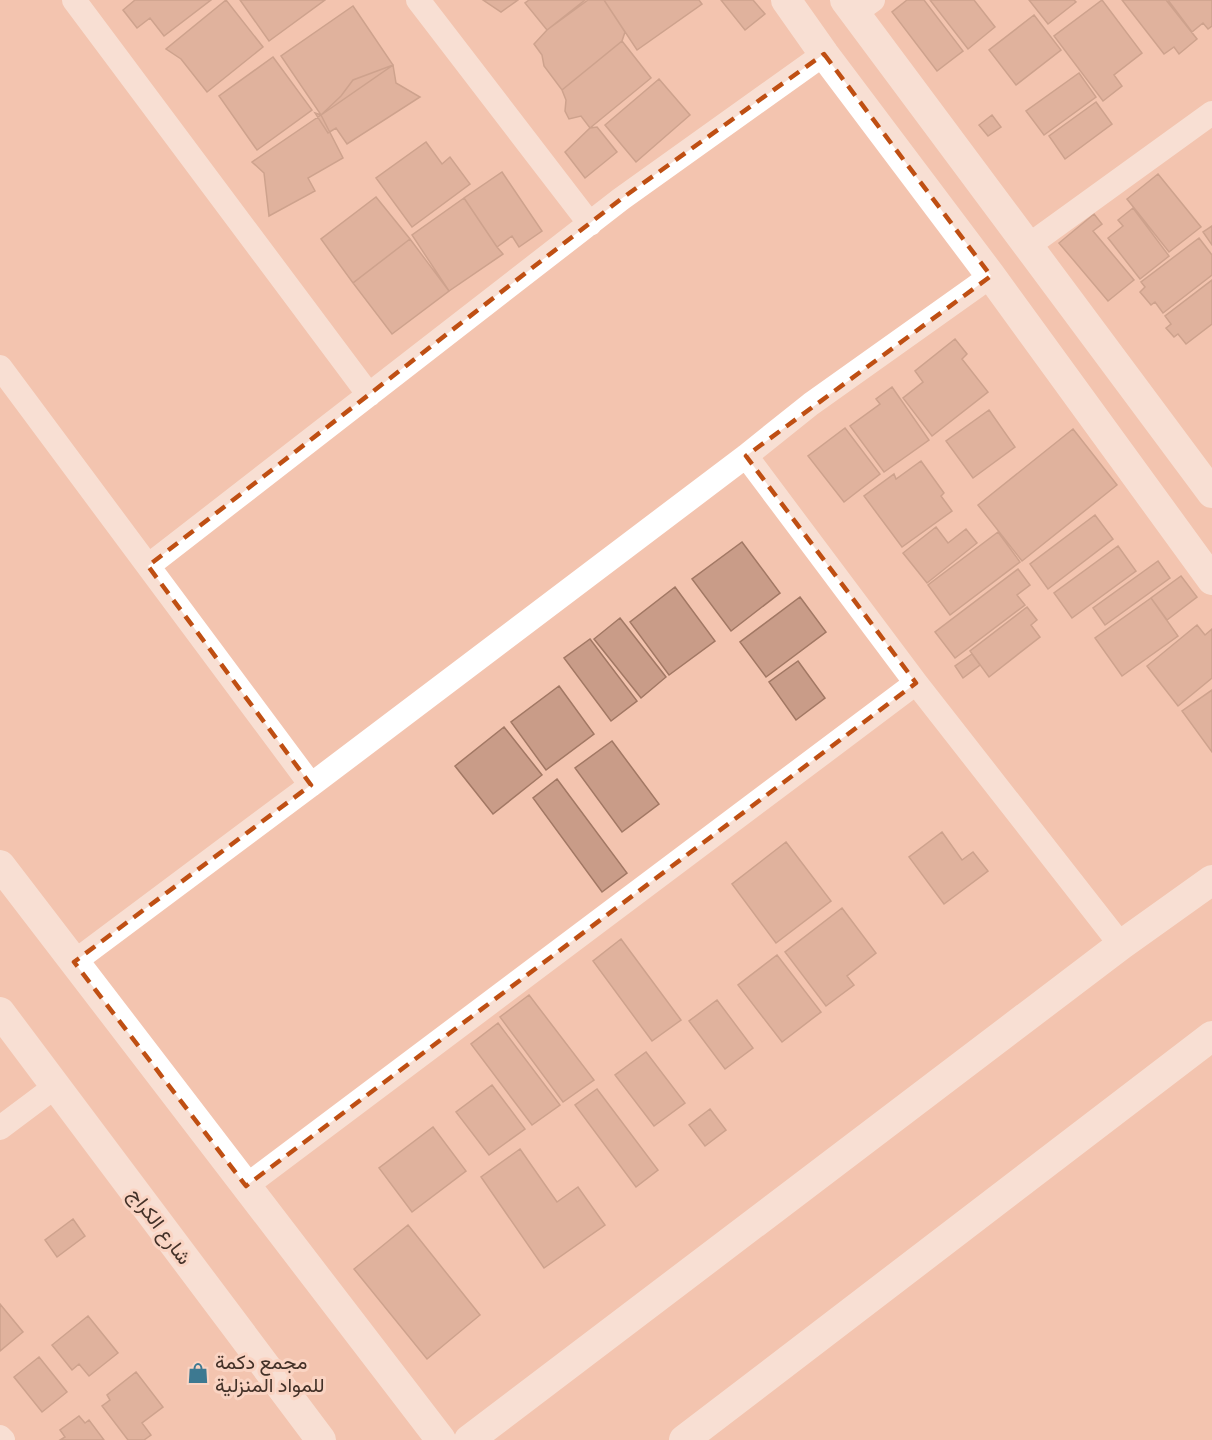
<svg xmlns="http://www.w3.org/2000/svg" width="1212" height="1440" font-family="Cabin,Vazirmatn,sans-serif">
	<rect width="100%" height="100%" fill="#f3c4af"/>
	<path fill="#c99c88" stroke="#a27864" stroke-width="1.5" d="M135 0H211L164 36 150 18 137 28 123 10Z
		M226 0 263 47 207 92 181 59 166 49Z
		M240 0H325L269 41Z
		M483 0H518L501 12Z
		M529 0H585L547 30 525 3Z
		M588 0H604L625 32 622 41 562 90 544 66 542 55 534 44 547 30Z
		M604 0H699L702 4 637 50Z
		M721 0H753L765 14 745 30Z
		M907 0H924L963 51 937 71 892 12Z
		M930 0H974L995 27 968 49Z
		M1029 0H1074L1076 2 1048 24Z
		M1102 0 1142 53 1114 75 1122 86 1103 101 1054 36Z
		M1122 0H1166L1197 39 1179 54 1174 47 1164 54Z
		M1168 0H1212V26L1208 29 1203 23 1192 32Z
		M353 6 393 65 321 115 281 56Z
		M1034 15 1061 50 1016 85 989 50Z
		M622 41 651 78 590 128 581 116 569 119 565 111 566 100 562 90Z
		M273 57 312 110 257 150 219 96Z
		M393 65 396 83 420 97 347 144 336 128 328 133 315 113 321 115 341 96 353 80Z
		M1079 73 1096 97 1044 135 1026 111Z
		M659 79 690 115 636 162 605 125Z
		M1096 102 1112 124 1065 159 1049 136Z
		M321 115 343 158 308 178 315 191 269 216 264 173 252 162Z
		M992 115 1001 127 988 136 979 125Z
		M597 127 617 152 585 178 565 152 590 128Z
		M426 142 442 164 450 157 470 184 412 227 376 178Z
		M502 172 542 231 519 247 512 236 497 247 464 198Z
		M1158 174 1201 227 1169 252 1127 199Z
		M376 197 410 239 353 283 321 239Z
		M464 198 497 247 503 254 449 291 412 235Z
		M1133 208 1169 256 1140 279 1108 238 1123 226 1118 220Z
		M1094 214 1102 224 1093 231 1134 280 1108 301 1059 243Z
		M1212 226V245L1203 232Z
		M1199 238 1212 255V275L1163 313 1155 302 1151 305 1140 292 1145 287 1141 282Z
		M410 239 449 291 392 334 353 283Z
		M1212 280V324L1186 344 1178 334 1174 337 1166 328 1171 324 1165 316Z
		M955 339 967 354 962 359 988 392 932 436 903 398 923 382 915 371Z
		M892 387 929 440 884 472 850 426 880 404 876 399Z
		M989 410 1015 447 973 478 946 441Z
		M845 428 880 474 844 502 808 456Z
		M1073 429 1117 485 1022 561 978 505Z
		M921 461 944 493 941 496 952 511 902 547 864 496 894 474 896 479Z
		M1095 515 1113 539 1048 589 1030 564Z
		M936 527 948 543 966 529 977 543 927 583 903 553Z
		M998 532 1020 562 950 615 928 585Z
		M742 542 780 593 731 631 692 579Z
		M1118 546 1136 571 1072 618 1054 593Z
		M1158 561 1170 578 1105 625 1093 608Z
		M1018 569 1030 585 1017 595 1025 605 955 658 935 632Z
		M1181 576 1197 597 1167 620 1151 598Z
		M675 587 715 641 669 675 630 622Z
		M800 597 826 632 766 677 740 642Z
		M1151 598 1178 636 1122 676 1095 638Z
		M1027 607 1037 620 1031 625 1040 637 989 677 970 651Z
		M620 618 666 677 641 698 594 639Z
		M1197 625 1205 635 1212 629V678L1178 706 1147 666Z
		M590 639 637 701 611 721 564 658Z
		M972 654 980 665 963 678 955 666Z
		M798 661 825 698 796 720 769 682Z
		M559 686 594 734 546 770 511 722Z
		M1212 690V752L1182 711Z
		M504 727 542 775 493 814 455 766Z
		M612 741 659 804 622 832 575 768Z
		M557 779 627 873 602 892 533 798Z
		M942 832 962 860 973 852 988 871 944 904 909 857Z
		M786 842 831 901 776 943 732 884Z
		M842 908 876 953 847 976 854 985 826 1006 785 952Z
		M621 939 681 1020 652 1041 593 961Z
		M777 955 821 1012 782 1042 738 985Z
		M529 995 594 1080 563 1102 500 1017Z
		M717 1000 753 1048 725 1069 689 1021Z
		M498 1023 560 1105 532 1125 471 1044Z
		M646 1052 685 1103 654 1126 615 1075Z
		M492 1085 525 1129 489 1155 456 1112Z
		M597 1089 658 1170 636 1187 575 1105Z
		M710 1109 726 1130 705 1146 689 1125Z
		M433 1127 466 1171 412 1212 379 1168Z
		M520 1149 557 1202 578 1187 605 1225 544 1268 481 1177Z
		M73 1219 85 1236 57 1257 45 1240Z
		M408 1225 480 1315 427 1359 354 1269Z
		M0 1304 23 1332 0 1351Z
		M88 1316 118 1353 89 1376 79 1364 72 1370 52 1345Z
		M39 1357 67 1392 42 1412 14 1377Z
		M136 1372 163 1407 142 1423 151 1435 144 1440H128L102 1406 110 1400 107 1395Z
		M79 1416 85 1423 89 1420 104 1440H60L65 1437 60 1430Z"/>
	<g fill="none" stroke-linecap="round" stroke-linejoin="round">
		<path stroke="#fff" stroke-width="24" d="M74 0 369 395
			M418 0 590 224
			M855 13 873 0
			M1028 246 1212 113
			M0 367 311 785 746 456 811 404 991 276
			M746 456 916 683 1121 945
			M148 566 621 199 824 54
			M74 962 311 785
			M0 1128 56 1086
			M246 1186 916 683
			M0 1437 3 1440"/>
		<path stroke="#fff" stroke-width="30" d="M786 0 824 54 991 276 1212 580
			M845 0 1212 493
			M0 865 441 1440
			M0 1012 321 1440
			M469 1440 1121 945 1212 880
			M684 1440 1212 1036"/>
	</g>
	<path d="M0 0H1212V1440H0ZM824 54 991 276 746 456 916 683 246 1186 74 962 311 785 148 566 621 199Z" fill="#f3c4af" fill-opacity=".55" fill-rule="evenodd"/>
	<path fill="none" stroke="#bf4f13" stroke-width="4.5" stroke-dasharray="12 8" stroke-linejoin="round" d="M824 54 991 276 746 456 916 683 246 1186 74 962 311 785 148 566 621 199Z"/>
	<defs>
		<symbol id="shop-bare" viewBox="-9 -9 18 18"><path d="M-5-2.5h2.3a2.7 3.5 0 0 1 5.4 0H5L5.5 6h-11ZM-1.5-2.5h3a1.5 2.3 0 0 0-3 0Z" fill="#3d7991" stroke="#fad4c3" stroke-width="2.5" paint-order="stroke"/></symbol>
	</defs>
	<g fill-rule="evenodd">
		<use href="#shop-bare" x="183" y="1358" width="30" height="30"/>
	</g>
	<g text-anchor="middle" stroke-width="6" stroke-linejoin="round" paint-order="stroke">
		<g font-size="20" fill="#433128" stroke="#fad4c3">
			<text transform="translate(160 1226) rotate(53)" y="7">شارع الكراج</text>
		</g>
		<g font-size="20" fill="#433128" stroke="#fad4c3" text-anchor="start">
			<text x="215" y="1369">مجمع دكمة<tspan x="215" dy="23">للمواد المنزلية</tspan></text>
		</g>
	</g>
</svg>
